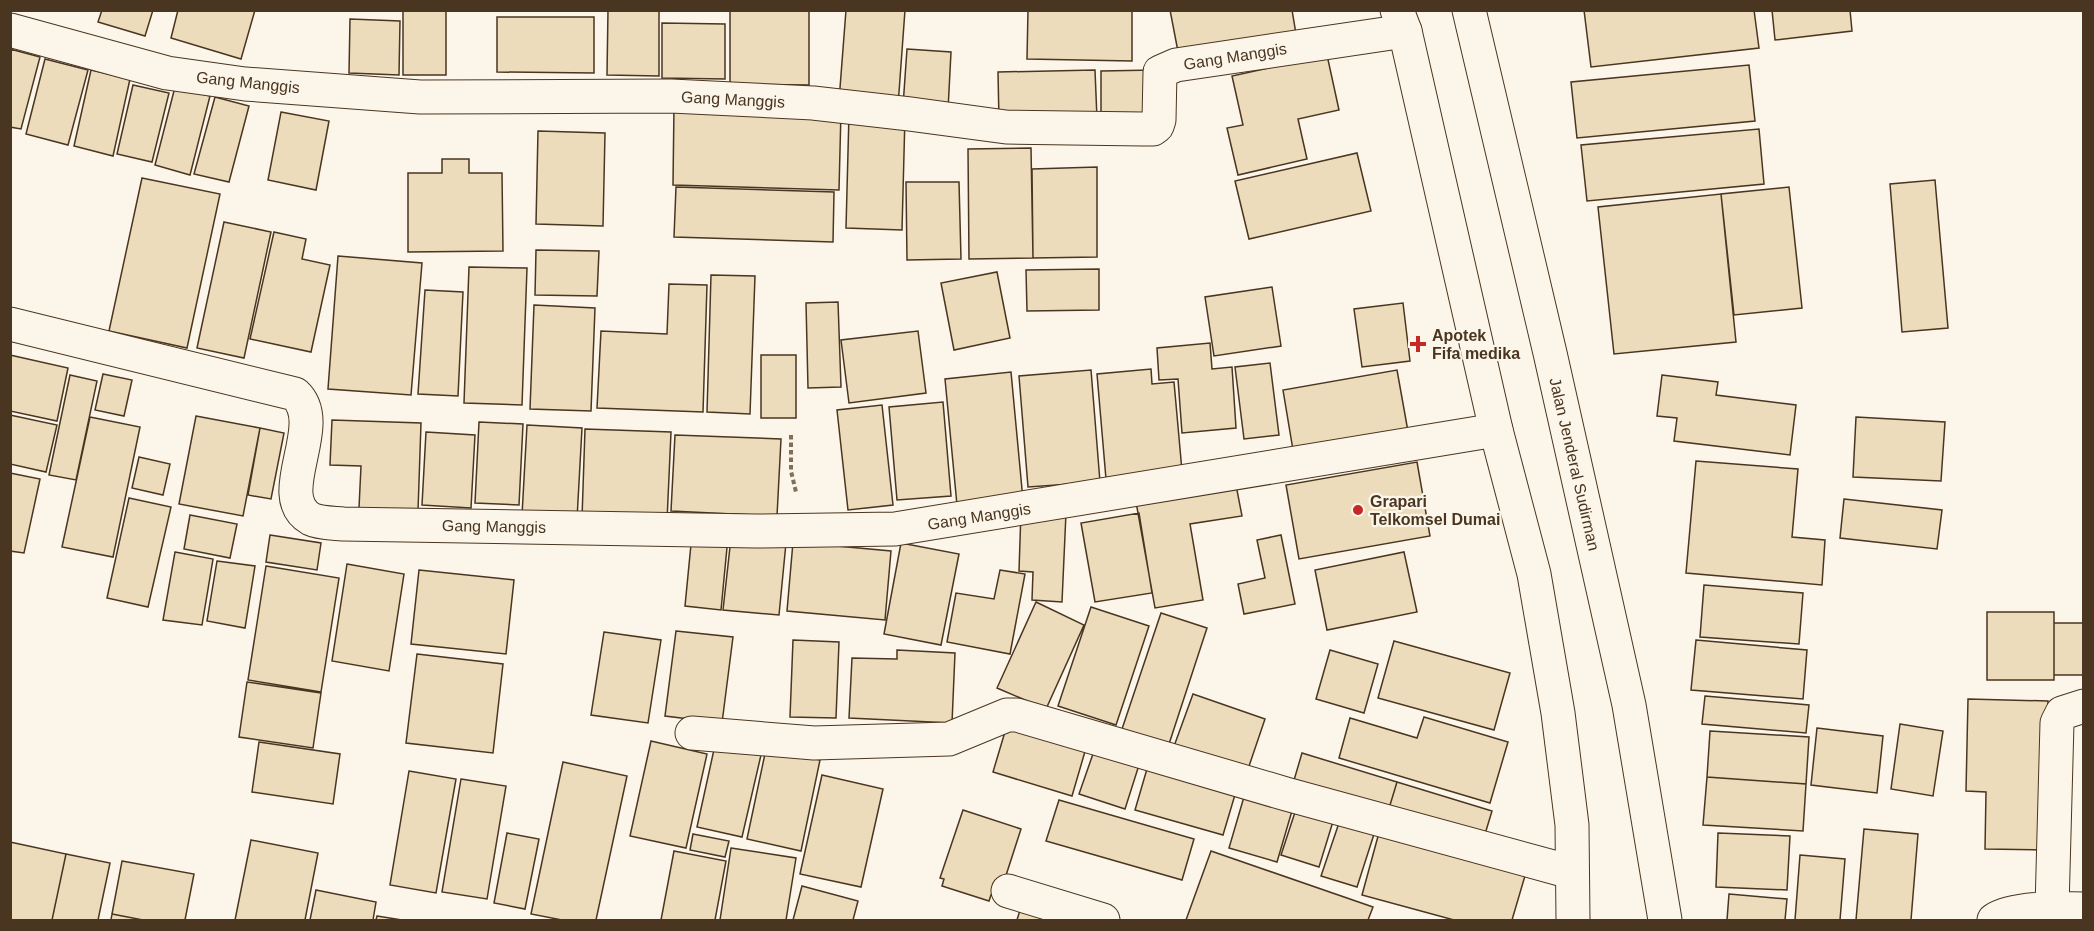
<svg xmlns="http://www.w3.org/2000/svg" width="2094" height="931" font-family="Helvetica,sans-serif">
	<rect width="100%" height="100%" fill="#fbf6e9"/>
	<path fill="#ecdcbc" stroke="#4a3520" stroke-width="1.5" d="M102 10H153L145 36 98 22Z
		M178 10H255L241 59 171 38Z
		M608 10H659V76L607 75Z
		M730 10H809V85L730 84Z
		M846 10H905L898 106 839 101Z
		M1028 10H1132V61L1027 59Z
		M1170 10H1292L1297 40 1180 62Z
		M1584 10H1754L1759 48 1591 67Z
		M1772 10H1850L1852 31 1775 40Z
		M403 11H446V75H403Z
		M497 17H594V73L497 72Z
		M350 19 400 21 399 75 349 73Z
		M662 23 725 24V79L662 78Z
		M10 49 40 57 21 129 10 127Z
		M907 49 951 52 948 110 903 106Z
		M1327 55 1339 110 1298 119 1307 159 1238 175 1227 128 1243 125 1232 76Z
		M45 59 88 70 68 145 26 134Z
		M1749 65 1755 121 1577 138 1571 82Z
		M91 70 130 79 113 156 74 146Z
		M1095 70 1097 119 999 121 998 72Z
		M1155 70V122L1101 123V71Z
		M133 85 169 93 152 162 117 154Z
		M175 87 210 96 190 175 155 165Z
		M215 97 249 106 229 182 194 174Z
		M674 106 841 111 839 190 673 185Z
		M281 112 329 121 316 190 268 180Z
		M849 114 905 116 902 230 846 228Z
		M1759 129 1764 184 1587 201 1581 145Z
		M538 131 605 133 603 226 536 224Z
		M1031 148 1033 258 969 259 968 149Z
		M1357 153 1371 211 1249 239 1235 181Z
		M442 159H469V173H502L503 251 408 252V173H442Z
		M1097 167V257L1033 258 1032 169Z
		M142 178 220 194 187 348 109 331Z
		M1935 180 1948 328 1902 332 1890 184Z
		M906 182H959L961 259 907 260Z
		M676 187 834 192 833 242 674 237Z
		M1789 187 1802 308 1734 315 1721 194Z
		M1721 194 1736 342 1614 354 1598 207Z
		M224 222 271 232 244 358 197 348Z
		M274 232 306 239 302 259 330 265 311 352 250 339Z
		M536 250 599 251 597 296 535 295Z
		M338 256 422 263 411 395 328 389Z
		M469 267 527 268 522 405 464 403Z
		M1099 269V310L1027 311 1026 270Z
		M997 272 1010 338 954 350 941 283Z
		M711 275 755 276 750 414 707 412Z
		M669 284 707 285 703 412 597 408 601 331 667 334Z
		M1272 287 1281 346 1214 356 1205 297Z
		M425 290 463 292 458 396 418 394Z
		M838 302 841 387 808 388 806 303Z
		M1403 303 1410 361 1362 367 1354 309Z
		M534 305 595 308 591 411 530 409Z
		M918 331 926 393 849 403 841 340Z
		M1210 343 1212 369 1232 367 1236 428 1182 433 1178 379 1159 380 1157 348Z
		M10 355 68 368 57 421 10 411Z
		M761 355H796V418H761Z
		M1270 363 1279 435 1244 439 1235 367Z
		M1151 369 1152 384 1174 382 1182 471 1106 479 1097 374Z
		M1091 370 1100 482 1028 487 1019 376Z
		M1397 370 1409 437 1294 456 1283 390Z
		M1011 372 1023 500 957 505 945 379Z
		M103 374 132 380 124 416 95 410Z
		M70 375 97 381 76 480 49 475Z
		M1662 375 1718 382 1716 395 1796 405 1790 455 1674 441 1677 418 1657 416Z
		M943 402 951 496 897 500 889 407Z
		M882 405 893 505 848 510 837 410Z
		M10 415 57 425 46 472 10 464Z
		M196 416 260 428 243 516 179 504Z
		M90 417 140 427 113 557 62 547Z
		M1856 417 1945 422 1941 481 1853 477Z
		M332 420 421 423 418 511 359 508 361 466 330 465Z
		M479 422 523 424 519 505 475 503Z
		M527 425 582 428 577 519 522 515Z
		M260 428 284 433 271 499 248 495Z
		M585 429 671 432 667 521 582 518Z
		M426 432 475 435 471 508 422 505Z
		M675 435 781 439 777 516 671 511Z
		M139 457 170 464 163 495 132 488Z
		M1696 461 1798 469 1792 537 1825 540 1822 585 1686 573Z
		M1417 462 1430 536 1299 559 1286 485Z
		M10 473 40 479 24 553 10 551Z
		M1236 485 1242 516 1190 524 1203 600 1155 608 1136 502Z
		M129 498 171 507 148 607 107 598Z
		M1844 499 1942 510 1937 549 1840 538Z
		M1021 511 1066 513 1062 602 1032 600 1033 572 1019 571Z
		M1139 513 1152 593 1095 602 1081 523Z
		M190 515 237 524 230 558 184 549Z
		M692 534 728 537 721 610 685 606Z
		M270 535 321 543 317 570 266 562Z
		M1281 535 1295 604 1244 614 1238 584 1265 578 1257 540Z
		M731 538 786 543 779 615 723 610Z
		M793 542 891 551 885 620 787 611Z
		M901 543 959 554 941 645 884 634Z
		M175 552 213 559 202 625 163 620Z
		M1404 552 1417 612 1327 630 1315 570Z
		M217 561 255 566 245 628 207 621Z
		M347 564 404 574 389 671 332 661Z
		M266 566 339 578 321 692 248 680Z
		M419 570 514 580 506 654 411 644Z
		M1000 570 1025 574 1010 654 947 642 956 593 994 599Z
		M1704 585 1803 593 1799 644 1700 637Z
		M1036 602 1084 625 1046 709 997 688Z
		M1091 607 1149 626 1116 725 1058 706Z
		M1987 612H2054V680H1987Z
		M1161 613 1207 628 1169 744 1122 729Z
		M2054 623H2084V675H2054Z
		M676 631 733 637 722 723 665 716Z
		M604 632 661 640 648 723 591 715Z
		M793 640 839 642 836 718 790 717Z
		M1696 640 1807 650 1803 699 1691 690Z
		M1394 641 1510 673 1494 730 1378 698Z
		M897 650 955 653 952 723 849 718 852 658 897 659Z
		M1330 650 1378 664 1364 713 1316 699Z
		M417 654 503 664 493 753 406 743Z
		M247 682 321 693 313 748 239 737Z
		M1193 694 1265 719 1246 775 1173 749Z
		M1705 696 1809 705 1806 733 1702 724Z
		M1968 699 2048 701 2044 850 1985 849 1986 792 1966 791Z
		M1424 717 1508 742 1490 803 1339 758 1350 718 1417 738Z
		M1900 724 1943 731 1933 796 1891 789Z
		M1007 725 1086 748 1072 796 993 772Z
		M1817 728 1883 736 1877 793 1811 785Z
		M1710 731 1809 737 1806 784 1707 777Z
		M651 741 707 754 686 848 630 836Z
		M259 742 340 754 333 804 252 792Z
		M715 745 761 755 742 837 697 827Z
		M766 749 820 760 801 851 747 839Z
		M1094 751 1139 765 1125 809 1079 794Z
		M1302 753 1397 782 1387 815 1292 787Z
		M563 762 627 776 596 920H562L531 914Z
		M1149 762 1237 788 1223 835 1135 810Z
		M409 771 456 779 436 893 390 885Z
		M822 775 883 789 861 887 800 874Z
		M1707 777 1806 784 1803 831 1703 825Z
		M461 779 506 786 487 899 442 892Z
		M1397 782 1492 811 1482 844 1387 815Z
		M1246 790 1294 804 1277 862 1229 848Z
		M1059 800 1194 839 1182 880 1046 841Z
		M1298 803 1335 815 1319 867 1281 855Z
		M963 810 1021 829 999 897 991 895 989 901 942 886 944 879 940 878Z
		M1341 817 1376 828 1357 887 1321 876Z
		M1380 829 1527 869 1512 920H1454L1362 895Z
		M1864 829 1918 834 1911 920H1856Z
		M507 833 539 839 525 909 494 903Z
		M1718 833 1790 836 1787 890 1716 887Z
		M693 834 729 841 725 857 690 850Z
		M251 840 318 853 305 920H235Z
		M10 842 66 854 52 920H10Z
		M731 848 796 858 786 920H720Z
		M674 851 726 861 715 920H661Z
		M1211 851 1373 907 1368 920H1186Z
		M66 854 110 863 98 920H52Z
		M1800 855 1845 859 1840 920H1795Z
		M122 861 194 874 185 920H143L112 914Z
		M802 886 858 901 853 920H793Z
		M316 890 376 902 373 920H310Z
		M1729 894 1787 899 1785 920H1727Z
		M1023 900 1077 920H1017Z
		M112 914 143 920H111Z
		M377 916 402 920H376Z"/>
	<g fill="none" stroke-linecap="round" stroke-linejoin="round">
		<defs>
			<path id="minor" d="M10 30 167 73 245 84 420 97 671 96 813 103 910 114 1006 127 1143 129H1153L1157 126 1159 120 1160 72 1176 65 1405 31
				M10 324 295 394C329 425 270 496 311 519 319 523 333 523 343 524L756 531 895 529 1496 430
				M692 733 814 743 949 739 1007 715H1017L1286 794 1571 872
				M1008 891 1103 920
				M2052 908 2057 723 2062 713 2084 706
				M1994 920C2013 907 2061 908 2084 909"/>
			<path id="major" d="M1397 10 1405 31 1496 430 1534 574 1558 713 1572 825 1573 920
				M1469 10 1550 353 1629 705 1665 920"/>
		</defs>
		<use href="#minor" stroke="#4a3520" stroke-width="35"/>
		<use href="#major" stroke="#4a3520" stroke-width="35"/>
		<path stroke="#7f6f5c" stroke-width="4" stroke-dasharray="4.5 3" stroke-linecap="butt" d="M791 435V471L796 492"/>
		<use href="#minor" stroke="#fbf6e9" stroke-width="33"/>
		<use href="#major" stroke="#fbf6e9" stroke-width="33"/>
	</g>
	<g fill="#c62828" stroke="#fbf6e9" stroke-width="2">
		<path d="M1415 335h6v6h6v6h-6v6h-6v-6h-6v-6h6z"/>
		<circle cx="1358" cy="510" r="6"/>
	</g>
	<g text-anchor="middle" stroke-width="4.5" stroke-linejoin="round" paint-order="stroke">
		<g font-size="16" fill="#4a3520" stroke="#fbf6e9">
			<text transform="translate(1235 56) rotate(-9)" y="6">Gang Manggis</text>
			<text transform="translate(248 82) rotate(6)" y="6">Gang Manggis</text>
			<text transform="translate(733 99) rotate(3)" y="6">Gang Manggis</text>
			<text transform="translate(1575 464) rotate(77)" y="6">Jalan Jenderal Sudirman</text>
			<text transform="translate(979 516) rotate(-9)" y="6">Gang Manggis</text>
			<text transform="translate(494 526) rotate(1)" y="6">Gang Manggis</text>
		</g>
		<g font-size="16" font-weight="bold" fill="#4a3520" stroke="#fbf6e9" text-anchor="start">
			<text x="1432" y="341">Apotek<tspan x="1432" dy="18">Fifa medika</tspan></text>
			<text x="1370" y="507">Grapari<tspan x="1370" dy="18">Telkomsel Dumai</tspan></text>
		</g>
	</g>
	<rect width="2094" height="931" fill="none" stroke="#4a3520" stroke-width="24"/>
</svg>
